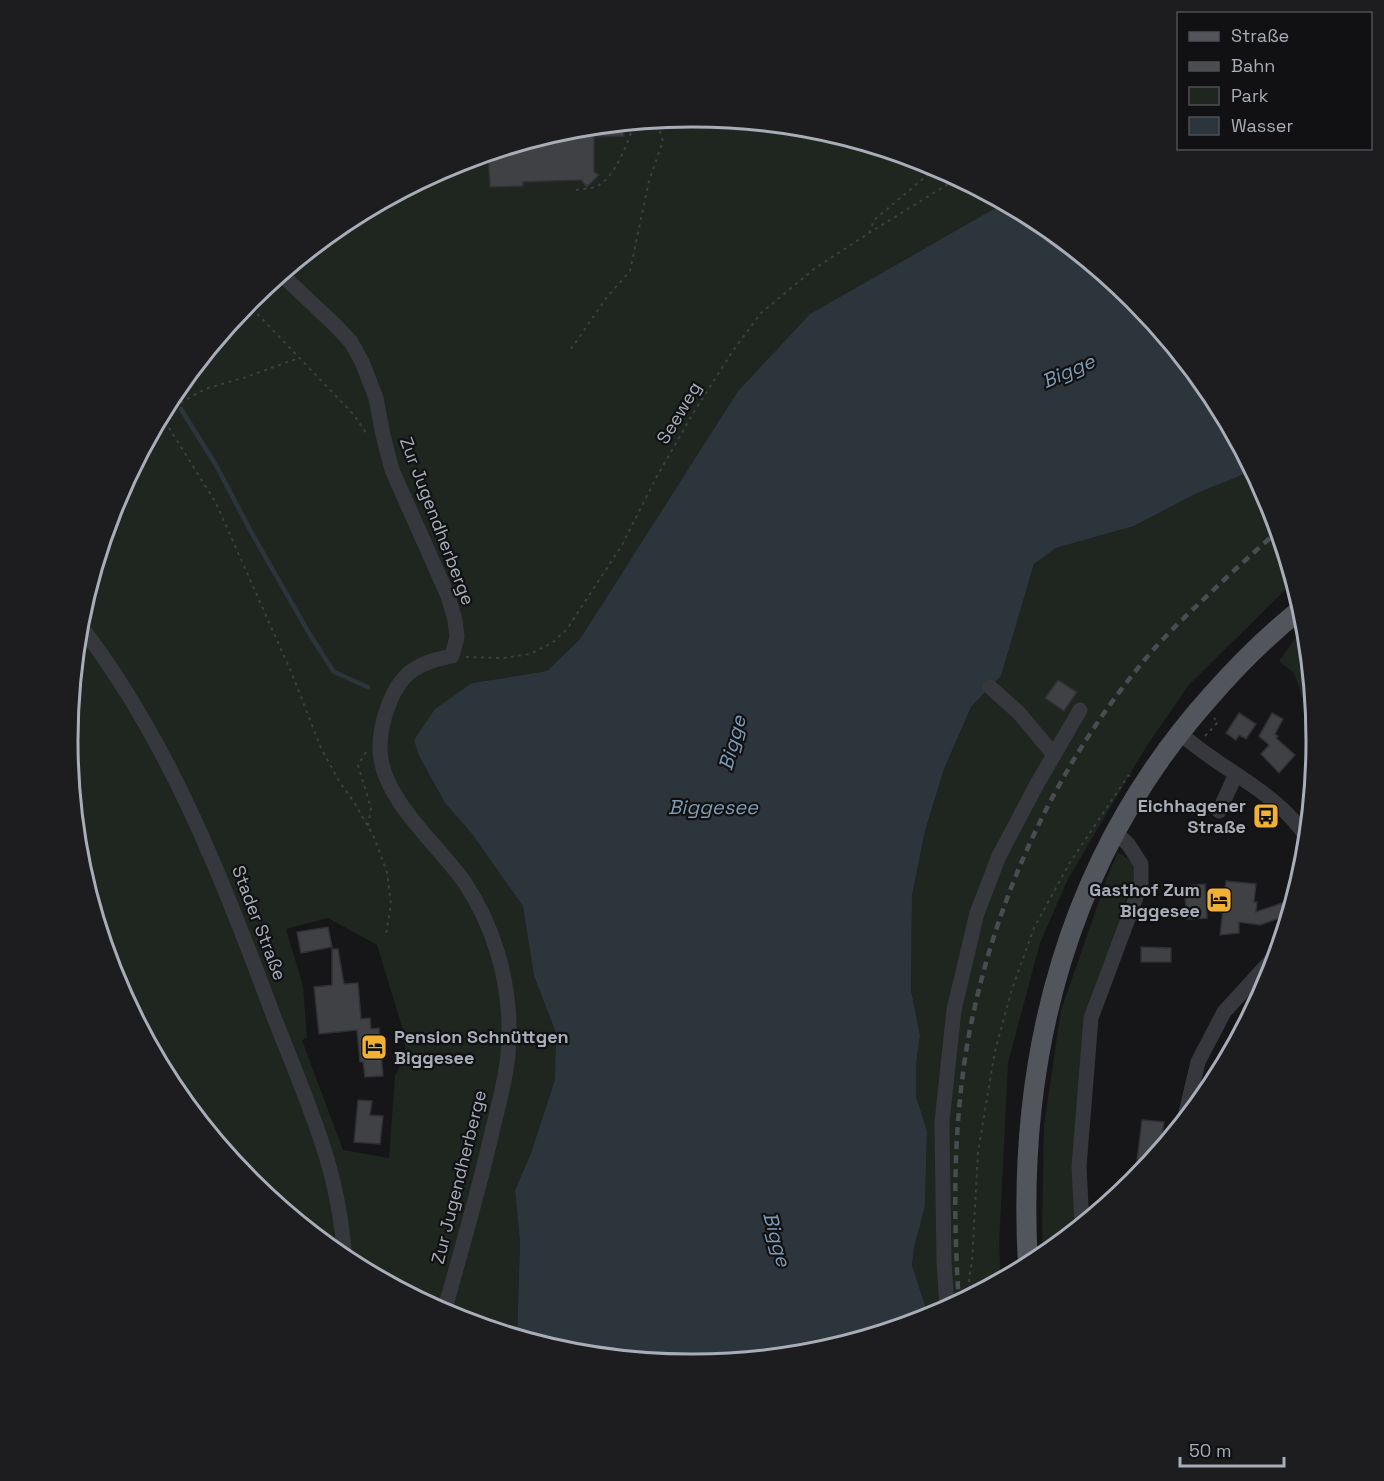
<svg xmlns="http://www.w3.org/2000/svg" width="1384" height="1481" font-family="'Space Grotesk',sans-serif">
	<rect width="100%" height="100%" fill="#161618"/>
	<path fill="#1e261f" fill-rule="evenodd" d="M692 116 814 128 931 164 1004 203 810 314 738 391 580 639 547 671 472 683 415 740 419 756 445 803 472 834 524 906 534 976 556 1033 555 1079 531 1153 515 1190 520 1242 517 1337 453 1317 345 1260 250 1182 227 1154 226 1143 220 1144 173 1087 115 979 79 862 68 740 80 618 115 501 173 393 251 299 345 221 453 163 571 128ZM328 918 377 945 403 1030 406 1053 395 1076 389 1158 343 1150 302 1040 307 1038 303 986 286 929Z
		M1252 471 1269 502 1293 582 1188 686 1146 747 1068 879 1040 943 1008 1063 999 1245 1001 1280 929 1318 912 1265 914 1248 925 1206 927 1132 916 1096V1063L920 1035 911 990 912 896 925 831 944 769 971 707 1001 676 1034 564 1056 548 1134 526 1195 494Z
		M1306 630 1314 720 1309 717 1294 673 1279 661 1297 636Z
		M1118 852 1133 862V882L1085 1015 1072 1165 1075 1230 1043 1257 1042 1226 1044 1126 1061 1010 1108 875Z"/>
	<path fill="#2c353c" d="M1004 203 1039 221 1134 299 1211 394 1252 471 1195 494 1134 526 1056 548 1034 564 1001 676 971 707 944 769 925 831 912 896 911 990 920 1035 916 1064V1096L927 1131 925 1206 914 1248 912 1265 929 1318 813 1353 692 1365 570 1353 517 1337 520 1242 515 1190 531 1153 555 1079 556 1033 534 976 523 906 472 834 445 803 419 756 414 740 435 709 472 683 547 671 580 639 738 391 810 314Z"/>
	<g fill="none" stroke-linecap="round" stroke-linejoin="round">
		<path stroke="#2c353c" stroke-width="4.5" d="M174 393 177 400
			M181 409 217 467 250 530 309 633 334 672 368 687"/>
	</g>
	<path fill="#404145" stroke="#303034" stroke-width="1.5" d="M623 123 624 136 594 137V172L599 175 587 187 581 180 523 182V186L490 187 488 153 571 128Z
		M1058 680 1077 692 1064 711 1045 698Z
		M1239 713 1256 724 1246 739 1239 735 1236 740 1226 733Z
		M1272 713 1283 719 1275 734 1278 736 1276 738 1295 755 1279 773 1261 754 1269 745 1259 736Z
		M1226 881 1256 884 1254 902H1257L1256 912 1285 902V916L1260 925 1239 922V933L1220 935Z
		M1205 884 1207 918 1187 919 1184 886Z
		M328 927 332 947 301 953 297 932Z
		M1141 947 1171 948V962H1141Z
		M332 949H338L344 984 358 983 361 1019 370 1018 371 1029 379 1028 383 1076 365 1077 363 1062H360L357 1030 319 1034 314 987 332 985Z
		M358 1100 372 1101 370 1115 383 1116 380 1144 354 1142Z
		M1142 1120 1164 1122 1160 1150 1150 1162 1137 1161Z"/>
	<g fill="none" stroke-linecap="round" stroke-linejoin="round">
		<path stroke="#3d3f44" stroke-width="2" stroke-dasharray="3 4.5" stroke-linecap="butt" d="M576 190C582 189 589 189 595 187 615 180 628 141 635 122
			M869 233 874 220 937 167
			M247 303 354 415 368 436
			M571 349 607 297 630 271 649 181 663 141 656 120
			M161 415 216 503 292 674 321 748 339 781 354 802 374 837 387 872 391 904 386 935
			M164 418 180 403 205 389 246 377 299 358
			M466 657 503 658 530 654 552 643 567 629 622 545 656 478 692 415 732 352 761 313 814 269 869 233 958 178
			M1205 736 1218 722 1214 718
			M366 752 358 765 371 808 368 826
			M1010 1275V1265
			M970 1297 969 1277 972 1262 978 1152 995 1051 1012 989 1034 928 1069 864 1128 776 1130 775"/>
		<path stroke="#37383d" stroke-width="15" d="M281 274 335 325 351 342 362 362 376 398 383 435 392 470 448 596 455 620 457 637 452 656C438 659 425 662 413 670 392 684 380 723 380 747 379 797 438 844 465 883 493 925 509 978 509 1029 510 1063 501 1095 493 1128 479 1190 461 1251 444 1312
			M79 624C170 741 222 879 274 1017 290 1058 307 1098 321 1140 334 1178 342 1219 345 1260
			M990 687 1019 713 1054 755
			M1180 733C1220 770 1277 791 1307 838
			M1219 811 1236 774
			M1184 1121 1198 1062 1224 1012 1276 955
			M1082 1225 1079 1167 1091 1018 1141 884V864L1128 844 1115 832
			M947 1309 944 1261 942 1122 954 1010 977 913 999 856 1037 784 1080 710"/>
		<path stroke="#53555c" stroke-width="20" d="M1028 1266C1016 1056 1068 856 1210 697 1238 665 1268 635 1301 609"/>
		<path stroke="#4a4c52" stroke-width="4.5" stroke-dasharray="8 6" stroke-linecap="butt" d="M959 1303C953 1215 953 1126 968 1040 994 898 1058 760 1153 650 1170 631 1189 613 1207 596 1230 574 1254 552 1278 531"/>
	</g>
	<defs>
		<symbol id="bus-square" viewBox="-11 -11 22 22"><rect x="-9" y="-9" width="18" height="18" rx="4" fill="#f2b134" stroke="#111113"/><path d="M-5-6H5V4H4V6H2V4H-2V6H-4V4H-5ZM-3.5-4V0h7V-4ZM-3.5 1.2v1.5H-2V1.2ZM2 1.2v1.5H3.5V1.2Z" fill="#111"/></symbol>
		<symbol id="hotel-square" viewBox="-11 -11 22 22"><rect x="-9" y="-9" width="18" height="18" rx="4" fill="#f2b134" stroke="#111113"/><path d="M-6-4.5h1.5V1H6V5H4.5V3h-9V5H-6ZM-4 0a1.8 1.8 0 1 1 3.6 0ZM.5 0V-2.5h3Q6-2.5 6 0Z" fill="#111"/></symbol>
	</defs>
	<g fill-rule="evenodd">
		<use href="#bus-square" x="1251" y="801" width="30" height="30"/>
		<use href="#hotel-square" x="1204" y="885" width="30" height="30"/>
		<use href="#hotel-square" x="359" y="1032" width="30" height="30"/>
	</g>
	<g text-anchor="middle" stroke-width="4.5" stroke-linejoin="round" paint-order="stroke">
		<g font-size="18" fill="#a8adb8" stroke="#111113">
			<text transform="translate(679 413) rotate(-59)" y="6">Seeweg</text>
			<text transform="translate(437 521) rotate(69)" y="6">Zur Jugendherberge</text>
			<text transform="translate(259 923) rotate(69)" y="6">Stader Straße</text>
			<text transform="translate(459 1177) rotate(-76)" y="6">Zur Jugendherberge</text>
		</g>
		<g font-size="18" font-weight="bold" fill="#a8adb8" stroke="#111113" text-anchor="end">
			<text x="1246" y="812">Eichhagener<tspan x="1246" dy="21">Straße</tspan></text>
			<text x="1200" y="896">Gasthof Zum<tspan x="1200" dy="21">Biggesee</tspan></text>
			<text x="394" y="1043" text-anchor="start">Pension Schnüttgen<tspan x="394" dy="21">Biggesee</tspan></text>
		</g>
		<g font-size="20" font-style="italic" fill="#7f9bb3" stroke="#111113">
			<text transform="translate(1068 371) rotate(-24)" y="7">Bigge</text>
			<text transform="translate(732 743) rotate(-75)" y="7">Bigge</text>
			<text x="713" y="814">Biggesee</text>
			<text transform="translate(777 1239) rotate(75)" y="7">Bigge</text>
		</g>
	</g>
	<path d="M0 0H1384V1481H0ZM691 127H693A613 613 0 0 1 1306 740V741A613 613 0 0 1 693 1354H691A613 613 0 0 1 78 741V740A613 613 0 0 1 691 127Z" fill="#1d1d20" fill-rule="evenodd"/>
	<path fill="none" stroke="#a8adb8" stroke-width="3" d="M691 127H693A613 613 0 0 1 1306 740V741A613 613 0 0 1 693 1354H691A613 613 0 0 1 78 741V740A613 613 0 0 1 691 127Z"/>
	<rect x="1177" y="12" width="195" height="138" fill="#111113" stroke="#4d4f55" stroke-width="1.5"/>
	<rect x="1189" y="32" width="30" height="9" fill="#53555c" stroke="#4d4f55" stroke-width="1.5"/>
	<text x="1231" y="42" font-size="18" fill="#a8adb8">Straße</text>
	<rect x="1189" y="62" width="30" height="9" fill="#4a4c52" stroke="#4d4f55" stroke-width="1.5"/>
	<text x="1231" y="72" font-size="18" fill="#a8adb8">Bahn</text>
	<rect x="1189" y="87" width="30" height="18" fill="#1e261f" stroke="#4d4f55" stroke-width="1.5"/>
	<text x="1231" y="102" font-size="18" fill="#a8adb8">Park</text>
	<rect x="1189" y="117" width="30" height="18" fill="#2c353c" stroke="#4d4f55" stroke-width="1.5"/>
	<text x="1231" y="132" font-size="18" fill="#a8adb8">Wasser</text>
	<path d="M1180 1457v9h104v-9" fill="none" stroke="#a8adb8" stroke-width="3"/>
	<text x="1189" y="1457" font-size="18" fill="#a8adb8" stroke="#111113" stroke-width="4.5" paint-order="stroke">50 m</text>
</svg>
